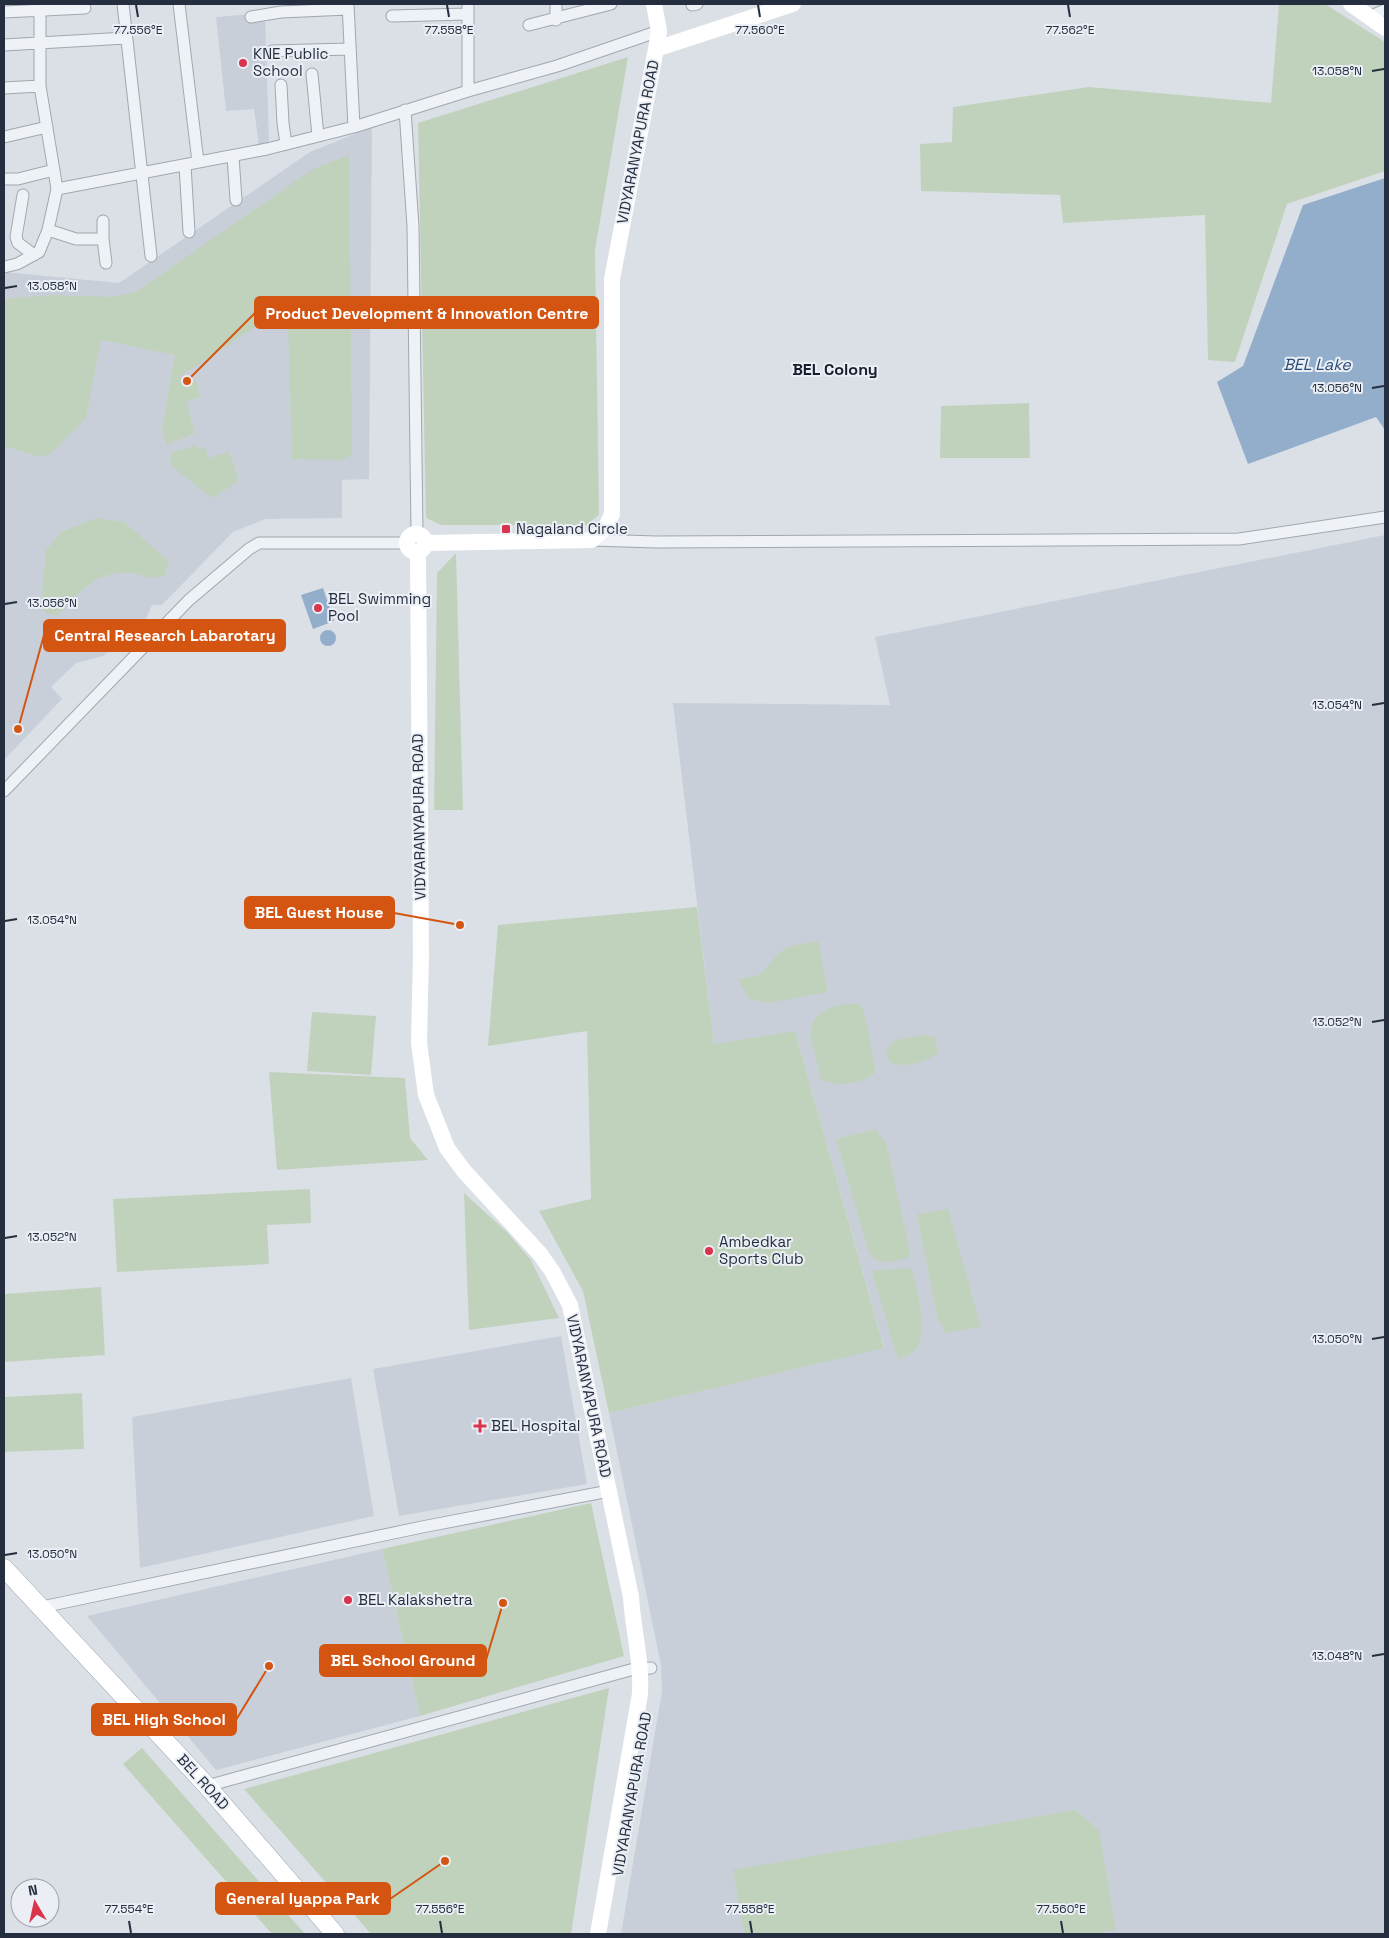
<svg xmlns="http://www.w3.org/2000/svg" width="1389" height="1938" font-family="'Space Grotesk',sans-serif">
	<rect width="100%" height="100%" fill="#dbe0e7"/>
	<path fill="#c9cfd9" d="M265 13 269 143 259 146 254 109 226 111 216 17Z
		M372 127 369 479 342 480V518L265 519 233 532 162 605H152L142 628 103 656 76 663 51 687 62 699 4 760V272L119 283 310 152Z
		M1385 535V1934H621L662 1691 661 1665 609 1413 884 1347 795 1031 714 1045 673 703 890 705 875 637Z
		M561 1336 587 1484 399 1516 373 1369Z
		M351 1378 374 1516 140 1568 132 1417Z
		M382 1549 420 1716 216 1770 87 1616Z"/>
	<path fill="#c1d2bc" d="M1279 4H1325L1385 42V171L1287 204 1235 362 1208 360 1205 215 1063 223 1060 195 921 191 920 144 952 142 953 107 1089 87 1271 103Z
		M628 57 595 250 599 515 586 525H441L426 518 418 123Z
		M349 155 352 454 342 460 292 459 288 322 260 324 179 377 196 380 200 397 186 402 195 433 167 445 162 430 175 355 101 340 86 418 50 454 40 457 4 446V299L55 295 113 297 136 292 313 169Z
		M1029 403 1030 458H940L941 406Z
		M196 445 197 449 205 447 209 458 229 452 239 481 212 498 173 467 169 454Z
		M96 518 124 522 169 561 165 575C148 582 143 573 127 573 92 572 79 594 57 616L46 613 41 605 46 550 61 532Z
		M456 553 463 810H434L437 573Z
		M697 907 714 1044 795 1031 884 1348 609 1413 583 1291 539 1211 591 1199 587 1031 488 1046 498 925Z
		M818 941 828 992 768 1003 749 999 738 979C775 974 760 968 783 950 790 944 808 943 818 941Z
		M853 1004 860 1005 864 1011 876 1072C859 1085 841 1087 821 1080L810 1034C813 1011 832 1004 853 1004Z
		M312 1012 376 1016 371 1075 307 1071Z
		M923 1035 935 1037 938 1053C926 1062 901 1071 888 1060L886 1050 895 1040Z
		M269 1072 405 1078 410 1138 428 1160 277 1170Z
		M876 1129 886 1143 910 1252 909 1257C894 1262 879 1267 869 1253L836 1139Z
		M310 1189 311 1223 267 1225 269 1264 117 1272 113 1199Z
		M464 1193 507 1232 531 1260 559 1318 469 1330Z
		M948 1209 981 1327 945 1333 937 1316 917 1214Z
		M907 1268 912 1270C917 1292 930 1331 915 1350 911 1355 903 1357 898 1360L872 1271Z
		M101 1287 105 1355 4 1362V1294Z
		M82 1393 84 1449 4 1452V1397Z
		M591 1503 624 1656 420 1716 382 1549Z
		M609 1688 571 1934H371L244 1789Z
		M142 1748 305 1934H272L123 1764Z
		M1075 1810 1099 1830 1116 1930 1090 1934H744L733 1870Z"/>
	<path fill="#93aecb" d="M1385 178V430L1376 417 1248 464 1217 382 1243 366 1303 205Z
		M323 588 334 621 313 629 301 595Z
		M320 638a8 8 0 1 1 16 0a8 8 0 1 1-16 0Z"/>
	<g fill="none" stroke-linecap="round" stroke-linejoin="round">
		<defs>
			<path id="street" d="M40 4V86L57 189
				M123 4 151 256
				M179 4 198 162
				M348 4 354 127
				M692 5 697 4
				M4 12 85 8
				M392 16 467 14
				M251 17 281 12 348 9
				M1369 17 1385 10
				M556 20V4
				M529 25 611 4
				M4 45 126 38
				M272 51 350 49
				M312 74 318 136
				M281 85 283 123 286 144
				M4 88 40 86
				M468 91V4
				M405 110 413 226 417 533
				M4 137 47 127
				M233 156 236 200
				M185 165 189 232
				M4 179H18L54 170
				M23 195 16 237 18 243 34 255
				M48 230 76 239H103V221
				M103 239 106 263
				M4 267 17 264 39 252 48 230 57 189 267 149 354 127 468 91 557 66 659 31
				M592 540 656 542 1239 539 1385 517
				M4 791 189 600 249 549 259 543H406
				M42 1607 422 1527 609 1491
				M207 1786 634 1669 651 1668"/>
			<path id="primary" d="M4 1568 207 1786 335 1934"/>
		</defs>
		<use href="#street" stroke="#a0a7b1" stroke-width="13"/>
		<use href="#primary" stroke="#9aa4b4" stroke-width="19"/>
		<use href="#street" stroke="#eef1f5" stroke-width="11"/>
		<path stroke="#fff" stroke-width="16" d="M1351 4 1385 28
			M656 49 793 4
			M407 543a9 9 0 1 1 18 0a9 9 0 1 1-18 0Z
			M425 543 592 540 606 527 612 514V279L656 49 659 31 654 4
			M418 552 421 955 419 1043 426 1095 447 1148 464 1171 540 1254 552 1271 570 1305 631 1597C633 1631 642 1660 640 1694L598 1934"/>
		<use href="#primary" stroke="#fff" stroke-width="18"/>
	</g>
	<path fill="none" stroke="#242e3e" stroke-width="2" d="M136 5 138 17M447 5 449 17M758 5 760 17M1068 5 1070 17M1372 71 1384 69M5 288 17 286M1372 388 1384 386M5 604 17 602M1372 705 1384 703M5 921 17 919M1372 1022 1384 1020M5 1238 17 1236M1372 1339 1384 1337M5 1555 17 1553M1372 1656 1384 1654M129 1921 131 1933M440 1921 442 1933M750 1921 752 1933M1061 1921 1063 1933"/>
	<g fill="#d9344c" stroke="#ebeff5" stroke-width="2">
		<circle cx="243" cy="63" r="5"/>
		<rect x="501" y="524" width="10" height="10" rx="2.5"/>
		<circle cx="318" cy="608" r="5"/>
		<circle cx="709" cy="1251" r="5"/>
		<path d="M477.5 1418.5h5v5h5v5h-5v5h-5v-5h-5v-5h5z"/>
		<circle cx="348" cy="1600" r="5"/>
	</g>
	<g text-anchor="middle" stroke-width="4" stroke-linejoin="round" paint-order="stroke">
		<g font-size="15" fill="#242e3e" stroke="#ebeff5" text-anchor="start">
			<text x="253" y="59">KNE Public<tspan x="253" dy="17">School</tspan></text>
			<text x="516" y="534">Nagaland Circle</text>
			<text x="328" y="604">BEL Swimming<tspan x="328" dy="17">Pool</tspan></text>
			<text x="719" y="1247">Ambedkar<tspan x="719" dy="17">Sports Club</tspan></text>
			<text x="491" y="1431">BEL Hospital</text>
			<text x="358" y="1605">BEL Kalakshetra</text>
		</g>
		<g font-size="15" fill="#242e3e" stroke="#ebeff5">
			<text transform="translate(638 142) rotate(-79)" y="5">VIDYARANYAPURA ROAD</text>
			<text transform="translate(419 817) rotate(-91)" y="5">VIDYARANYAPURA ROAD</text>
			<text transform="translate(589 1396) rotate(78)" y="5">VIDYARANYAPURA ROAD</text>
			<text transform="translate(203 1782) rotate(48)" y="5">BEL ROAD</text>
			<text transform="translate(632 1794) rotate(-80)" y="5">VIDYARANYAPURA ROAD</text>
		</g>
		<g font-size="16" font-style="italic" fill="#2b4c75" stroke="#ebeff5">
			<text x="1317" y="370">BEL Lake</text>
		</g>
		<g font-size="16" font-weight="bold" fill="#171f2f" stroke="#ebeff5">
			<text x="835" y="375">BEL Colony</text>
		</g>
	</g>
	<g font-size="12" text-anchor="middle" fill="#242e3e" stroke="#ebeff5" stroke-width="4" stroke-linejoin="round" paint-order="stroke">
		<text x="138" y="34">77.556°E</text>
		<text x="449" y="34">77.558°E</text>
		<text x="760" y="34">77.560°E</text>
		<text x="1070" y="34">77.562°E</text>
		<text x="1337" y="75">13.058°N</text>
		<text x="52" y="290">13.058°N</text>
		<text x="1337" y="392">13.056°N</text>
		<text x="52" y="607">13.056°N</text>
		<text x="1337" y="709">13.054°N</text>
		<text x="52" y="924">13.054°N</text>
		<text x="1337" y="1026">13.052°N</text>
		<text x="52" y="1241">13.052°N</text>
		<text x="1337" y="1343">13.050°N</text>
		<text x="52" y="1558">13.050°N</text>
		<text x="1337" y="1660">13.048°N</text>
		<text x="129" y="1913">77.554°E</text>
		<text x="440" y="1913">77.556°E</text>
		<text x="750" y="1913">77.558°E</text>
		<text x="1061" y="1913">77.560°E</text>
	</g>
	<path fill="none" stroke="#d45511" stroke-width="2" d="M187 381L255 313M18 729L44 635M460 925L394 913M503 1603L486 1660M269 1666L236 1720M445 1861L390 1899"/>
	<g fill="#d45511" stroke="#ebeff5" stroke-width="2">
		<circle cx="187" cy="381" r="5"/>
		<circle cx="18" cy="729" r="5"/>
		<circle cx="460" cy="925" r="5"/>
		<circle cx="503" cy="1603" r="5"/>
		<circle cx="269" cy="1666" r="5"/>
		<circle cx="445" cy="1861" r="5"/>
	</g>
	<g fill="#d45511" stroke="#d45511" stroke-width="2">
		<rect x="255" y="297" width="343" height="31" rx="5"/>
		<rect x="44" y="620" width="241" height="31" rx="5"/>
		<rect x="245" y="897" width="149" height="31" rx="5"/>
		<rect x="320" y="1645" width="166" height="31" rx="5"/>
		<rect x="92" y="1704" width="144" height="31" rx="5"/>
		<rect x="216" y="1883" width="174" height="31" rx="5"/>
	</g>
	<g font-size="16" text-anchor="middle" font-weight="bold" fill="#fff">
		<text x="427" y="319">Product Development &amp; Innovation Centre</text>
		<text x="165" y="641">Central Research Labarotary</text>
		<text x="319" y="918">BEL Guest House</text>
		<text x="403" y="1666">BEL School Ground</text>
		<text x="164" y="1725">BEL High School</text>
		<text x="303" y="1904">General Iyappa Park</text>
	</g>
	<rect width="1389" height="1938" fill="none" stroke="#242e3e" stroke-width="10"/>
	<g transform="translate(35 1903) rotate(351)"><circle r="24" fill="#ebeff5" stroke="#9ba2ac"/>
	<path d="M0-4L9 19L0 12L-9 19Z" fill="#d9344c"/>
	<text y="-8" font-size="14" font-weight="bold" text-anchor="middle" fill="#242e3e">N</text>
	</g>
</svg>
